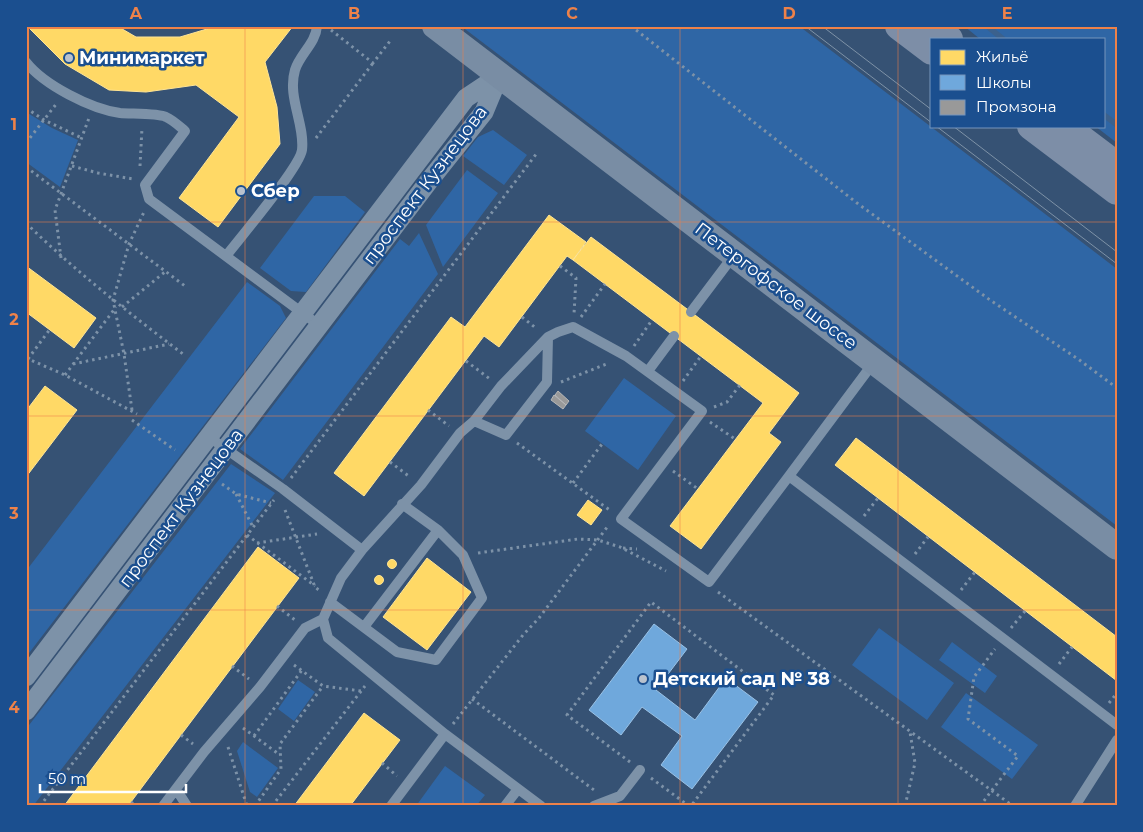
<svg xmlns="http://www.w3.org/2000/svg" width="1143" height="832" font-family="Montserrat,sans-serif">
	<rect width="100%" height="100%" fill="#365274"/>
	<path fill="#2f66a5" d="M461 26H799L1117 269V526Z
		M964 26H1117V143L1095 126H1104V39H980Z
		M26 112 52 128 78 140 60 187 26 162Z
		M493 130 527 155 504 185 463 156 478 137Z
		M467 170 498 193 443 267 426 225Z
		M314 196H345L365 212 306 292 291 291 260 268Z
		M419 233 438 274 283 480 240 449 400 239 409 246Z
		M247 282 280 306 286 318 26 657V571Z
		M624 378 676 416 638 470 585 431Z
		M231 464 275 493 33 806H26V729Z
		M879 628 954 683 927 720 852 665Z
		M952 642 997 676 985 693 939 660Z
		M298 680 315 692 294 721 278 709Z
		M966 693 1038 745 1012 779 941 727Z
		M243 742 278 768 257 797 250 792 237 751Z
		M445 766 485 795 476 806H416Z"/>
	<path fill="#ffd966" stroke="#ffe494" d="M27 26H117L136 37H180L217 26H293L265 62 277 107 280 144 218 227 179 198 239 117 196 85 146 92 109 90 65 64Z
		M549 215 586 242 573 260 567 256 499 347 484 336 364 496 334 473 451 317 465 327Z
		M591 237 799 393 769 433 781 442 701 549 670 526 763 403 573 260Z
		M26 266 96 318 74 348 26 312Z
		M45 386 77 410 26 477V411Z
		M856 438 1117 637V681L835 465Z
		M588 500 602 510 591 525 577 515Z
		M258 547 299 578 181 735 128 806H64Z
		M427 558 471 592 427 650 383 617Z
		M387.5 564a4.5 4.5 0 1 1 9 0a4.5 4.5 0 1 1-9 0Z
		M374.5 580a4.5 4.5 0 1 1 9 0a4.5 4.5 0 1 1-9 0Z
		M364 713 400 740 350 806H294Z"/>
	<path fill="#6fa8dc" stroke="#9ac2e6" d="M654 624 687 649 656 690 695 720 726 678 758 702 692 789 661 765 682 736 642 707 621 735 589 710Z"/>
	<path fill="#999" stroke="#b8b8b8" d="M558 391 569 401 566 405 555 395Z
		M554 395 566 405 563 409 551 400Z"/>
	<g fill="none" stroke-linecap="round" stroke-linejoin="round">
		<path stroke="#3b618d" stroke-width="5.5" d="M987 26 1003 39
			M1104 115 1117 125"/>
		<path stroke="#7d92a8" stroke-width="3" stroke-dasharray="2.5 4" stroke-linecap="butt" d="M631 26 857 203 990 300 1078 359 1117 388
			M331 30 373 63 390 41
			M26 108 44 120 82 138
			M316 138 373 63
			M26 143 57 103
			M72 166 98 173 133 179
			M140 166 142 128
			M26 167 185 286
			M26 223C75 271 129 313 183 354
			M61 258 55 210 89 118
			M560 266 576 278 574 314
			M122 307 166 271
			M522 317 537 329
			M581 317 605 284
			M634 346 652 320
			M26 358 65 375 137 414
			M28 359 50 329
			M466 361 490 379
			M73 364 169 344
			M65 375 116 307
			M683 381 701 356
			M561 382 609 363
			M714 407 727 402 740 385
			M26 410 27 411
			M132 410 124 354 113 300 129 244 144 212
			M428 410 449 426
			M132 420 175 450
			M710 422 735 439
			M517 443 611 511
			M390 462 410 477
			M673 471 698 489
			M291 478 537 153
			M573 483 602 444
			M222 484 236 494 271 503
			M236 494 253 527
			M285 510 315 587 320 591
			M864 516 878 498
			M247 535 315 586
			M257 543 317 534
			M623 548 637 549
			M478 553 578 539 598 540 620 547 666 571
			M915 554 928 537
			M961 590 975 572
			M718 592 1013 806
			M277 606 295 620
			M1011 628 1025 611
			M1059 664 1072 647
			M294 665 323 686 361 691
			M232 666 249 679
			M472 699 594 790
			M1109 703 1117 693
			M453 724 523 635 539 618 608 526
			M243 728 280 755
			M181 735 193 744
			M254 736 302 670
			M228 747 247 806
			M630 762 567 715 651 602 774 695 691 806
			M382 763 397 776
			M651 778 689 806
			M131 802 136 806
			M40 806 274 500
			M255 806 281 769 280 744 323 686
			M272 806 365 686
			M905 806 915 763 910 732
			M980 806 1018 756 968 719 974 677 995 649"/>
		<path stroke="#7d92a8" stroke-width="10" d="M26 62C44 85 91 109 120 113 131 114 158 113 166 117 173 120 179 126 185 131L145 185 149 199 320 326
			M226 256C240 238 300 167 302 150 305 124 287 97 295 70 300 54 316 43 317 26
			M691 312 734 255
			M874 362 789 476 1117 725
			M648 371 674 336
			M474 421 506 435 547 382 548 337
			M209 437 283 489 362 550
			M330 602 397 652 436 660 482 598 463 555 438 530 402 504
			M323 619 328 638 445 734 541 806
			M364 627 438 530
			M176 789 187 806
			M163 806 204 752 260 687 305 628 323 619 341 578 362 550 421 485 460 433 474 421 501 386 548 337 558 332 573 327 626 356 702 411 621 519 709 582 789 476
			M391 806 445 734
			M505 806 518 789
			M594 806 620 796 640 770
			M1075 806 1117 740"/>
		<path stroke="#7d92a8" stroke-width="19" d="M26 677 466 98 499 76
			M26 711 429 181 484 112 499 76"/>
		<path stroke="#798da4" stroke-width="26" d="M435 26 1117 547"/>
		<path stroke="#7d8ea7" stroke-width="28" d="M899 26 932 51
			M933 26 949 39
			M1031 126 1117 191
			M1064 126 1117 166"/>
		<path stroke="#7e92a7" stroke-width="1" d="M805 26 932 123
			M822 26 932 110
			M936 126 1117 264
			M953 126 1117 252"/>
	</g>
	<path fill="none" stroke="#ee8249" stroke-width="1" stroke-opacity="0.55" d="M245 26V806M463 26V806M680 26V806M898 26V806M26 222H1117M26 416H1117M26 610H1117"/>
	<g fill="#b9c2ce" stroke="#1b4f8f" stroke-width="2">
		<circle cx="69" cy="58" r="5"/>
		<circle cx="241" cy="191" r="5"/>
		<circle cx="643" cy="679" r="5"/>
	</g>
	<g text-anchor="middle" stroke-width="5" stroke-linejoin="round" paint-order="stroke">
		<g font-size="18" font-weight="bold" fill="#fff" stroke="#1b4f8f" text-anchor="start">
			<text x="79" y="64">Минимаркет</text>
			<text x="251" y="197">Сбер</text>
			<text x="653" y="685">Детский сад № 38</text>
		</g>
		<g font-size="18" fill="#fff" stroke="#1b4f8f">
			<text transform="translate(425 185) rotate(-53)" y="6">проспект Кузнецова</text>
			<text transform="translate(776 286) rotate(37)" y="6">Петергофское шоссе</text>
			<text transform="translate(181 508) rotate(-53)" y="6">проспект Кузнецова</text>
		</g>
	</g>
	<rect width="1143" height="832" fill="none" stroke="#1b4f8f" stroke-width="55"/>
	<rect x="930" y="38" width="175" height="90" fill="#1b4f8f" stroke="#7695bc"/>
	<rect x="940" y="50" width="25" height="15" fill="#ffd966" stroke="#7695bc"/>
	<text x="976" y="62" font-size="15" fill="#ffffff">Жильё</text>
	<rect x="940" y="75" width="25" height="15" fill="#6fa8dc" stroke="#7695bc"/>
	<text x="976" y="88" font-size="15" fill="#ffffff">Школы</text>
	<rect x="940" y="100" width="25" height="15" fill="#999999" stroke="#7695bc"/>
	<text x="976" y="112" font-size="15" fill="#ffffff">Промзона</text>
	<path d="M40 784v8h146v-8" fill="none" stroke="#ffffff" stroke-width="2.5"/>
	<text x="48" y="784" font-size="15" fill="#ffffff" stroke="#1b4f8f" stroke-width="4" paint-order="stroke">50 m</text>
	<rect x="28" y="28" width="1088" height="776" fill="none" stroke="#ee8249" stroke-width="2"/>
	<g font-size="16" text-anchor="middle" font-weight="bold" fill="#ee8249">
		<text x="136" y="19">A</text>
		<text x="354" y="19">B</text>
		<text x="572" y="19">C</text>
		<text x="789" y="19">D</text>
		<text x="1007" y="19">E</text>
		<text x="14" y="130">1</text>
		<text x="14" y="325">2</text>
		<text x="14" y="519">3</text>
		<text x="14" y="713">4</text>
	</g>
</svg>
